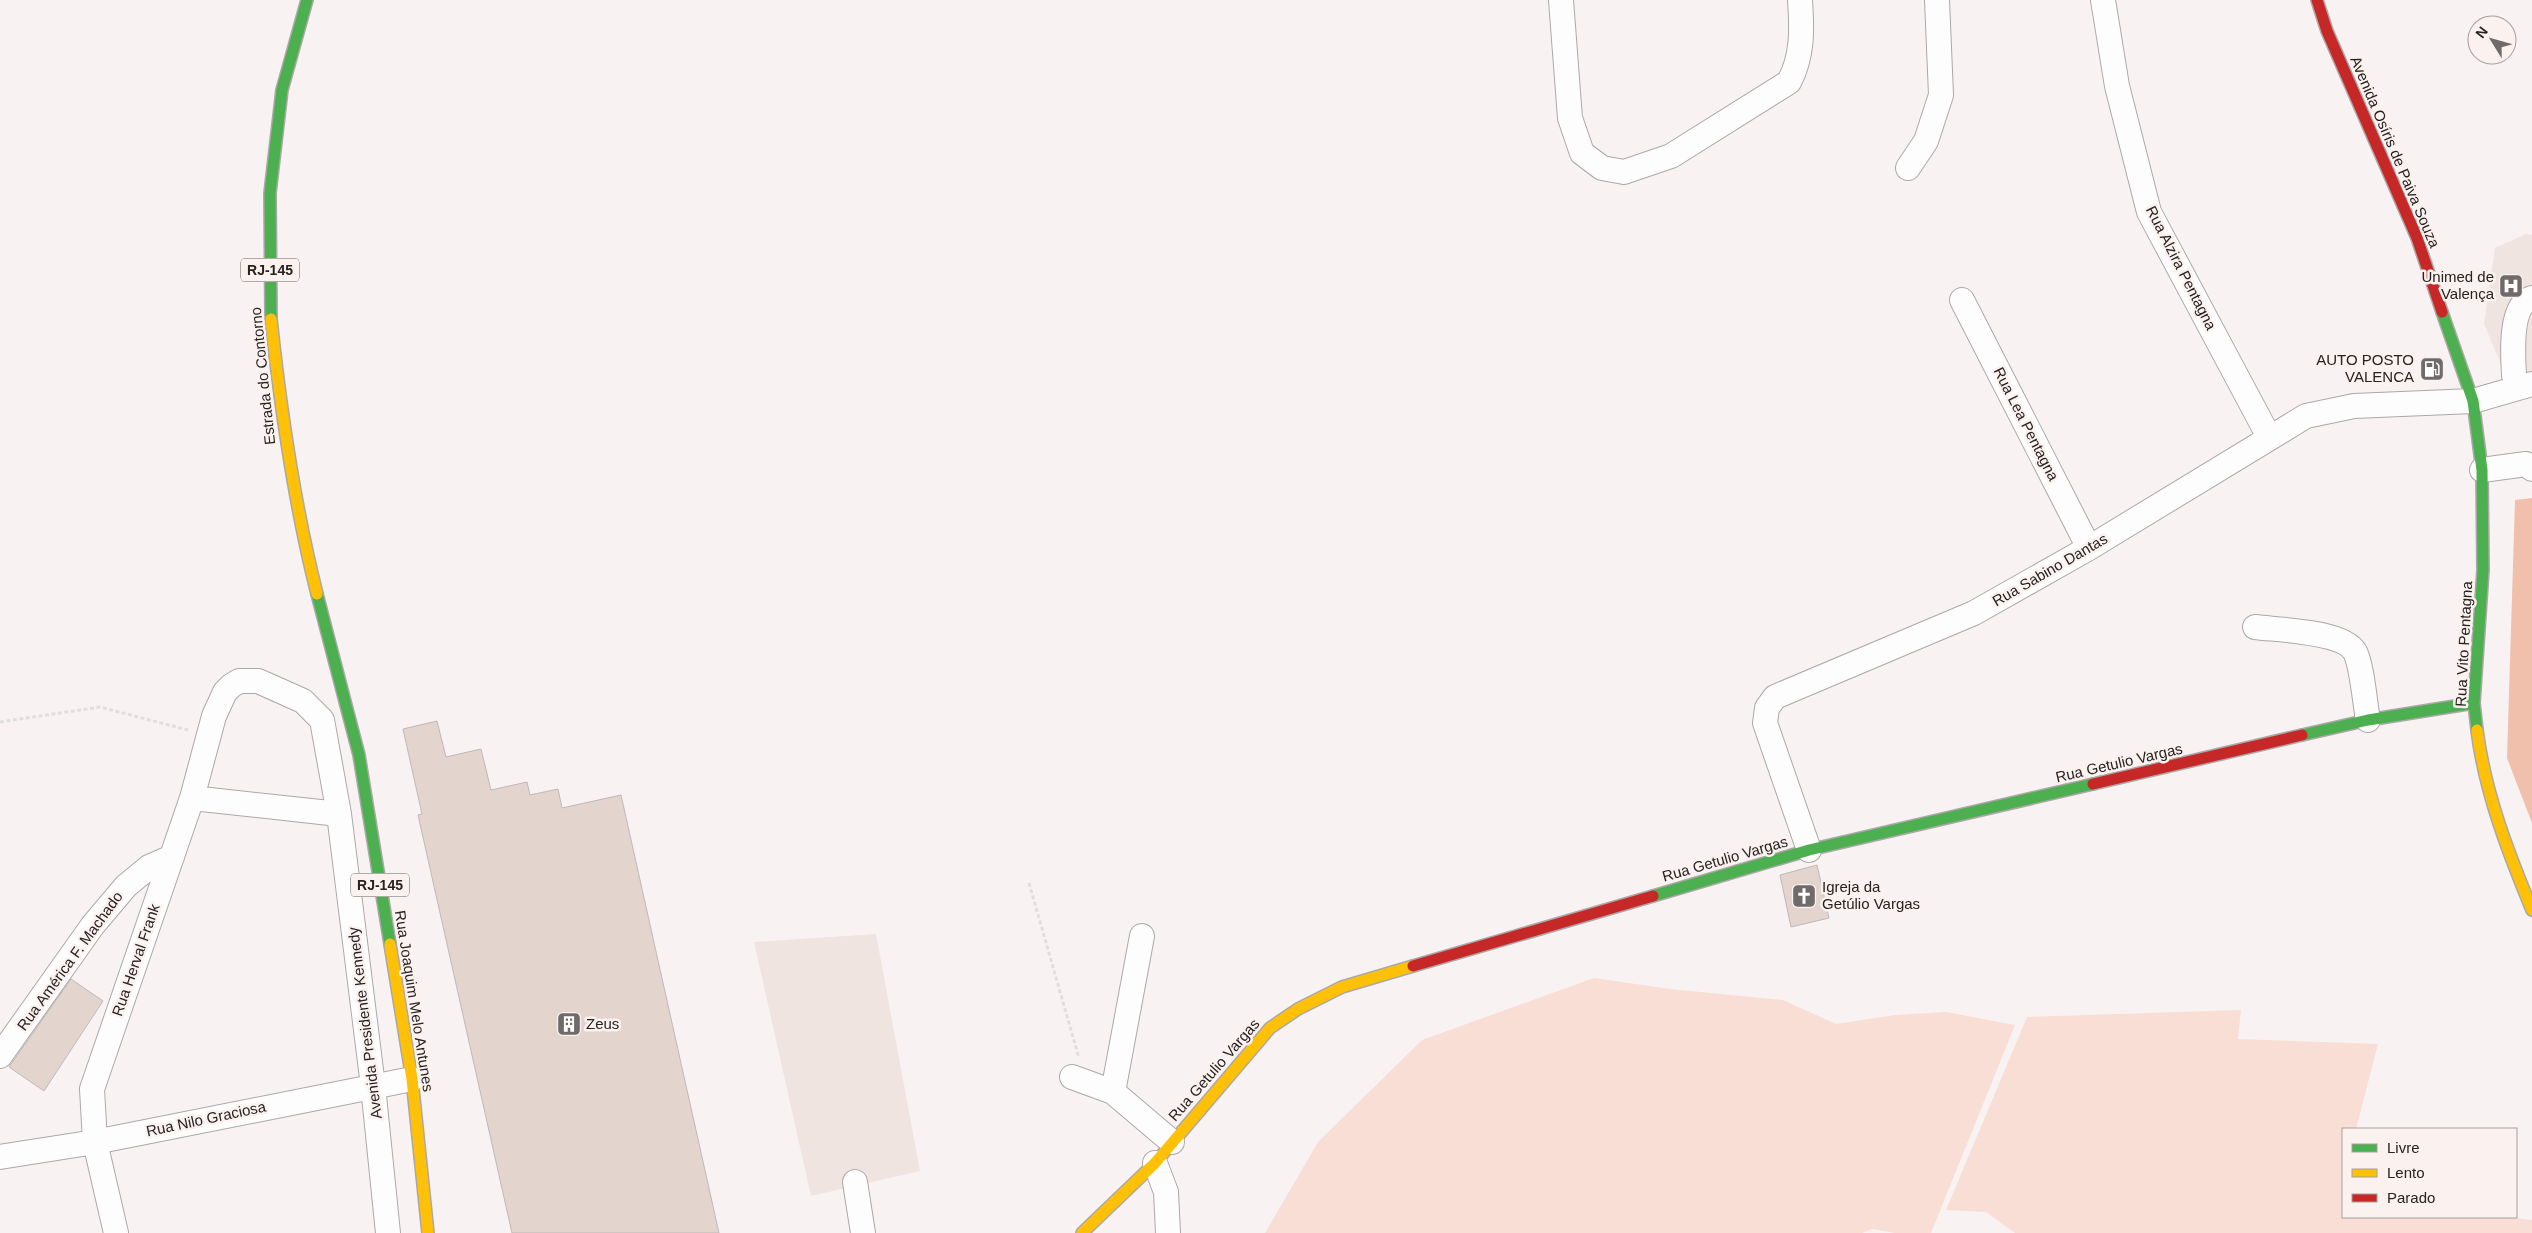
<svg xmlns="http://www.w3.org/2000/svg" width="2532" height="1233" font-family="Helvetica,sans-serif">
	<rect width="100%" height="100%" fill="#f8f3f2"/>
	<path fill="#efe4e0" d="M2526 234 2532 235V378L2510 386 2484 324 2495 248Z
		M876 934 920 1171 811 1196 754 942Z"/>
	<path fill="#f8ded4" d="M1594 978 1670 989 1783 1000 1836 1024 1895 1015 1946 1012 2015 1025 1931 1233H1895L1872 1229 1862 1233H1265L1318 1142 1422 1040Z
		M2241 1010 2238 1039 2378 1044 2356 1129H2343V1176L2341 1185 2343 1186V1217H2508L2532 1220V1233H2015L1986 1212 1946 1210 2027 1017Z"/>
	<path fill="#f1c0ac" d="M2532 498V823L2507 758 2515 500Z"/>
	<path fill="#e4d4ce" stroke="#bcb9b8" d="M437 721 446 757 481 749 491 790 527 782 530 795 558 789 562 808 621 795 719 1233H512L418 815 422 814 403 729Z
		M1817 865 1829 918 1791 927 1780 875Z
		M71 979 103 1001 44 1091 9 1067Z"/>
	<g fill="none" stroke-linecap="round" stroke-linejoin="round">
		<defs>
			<path id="street" d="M1561 0 1570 118 1582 153 1602 168 1624 172 1671 156 1789 82C1803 56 1802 29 1800 0
				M2103 0 2117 86 2149 212 2269 437
				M1908 168 1926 141 1941 95 1937 0
				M1962 300 2089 548
				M2514 375C2513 356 2509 305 2532 298
				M2482 470 2526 464 2532 469
				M2255 627C2278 630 2343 631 2355 652 2362 665 2365 704 2368 720
				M192 798 339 814
				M1809 850 1765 723 1767 708 1775 697 1974 613 2089 548 2306 416 2354 406 2473 401 2532 384
				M0 1056 93 925 126 886 149 867 172 857
				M1072 1077 1113 1092 1172 1142
				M1113 1092 1142 936
				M0 1157 95 1142 412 1079
				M1155 1163 1166 1192 1168 1233
				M855 1182 863 1233
				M116 1233 95 1142 92 1089 192 798 214 716 225 692 231 686 239 681H258L303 701 322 720 339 814 373 1086 388 1233"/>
			<path id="fast" d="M2442 312 2473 401 2482 470 2483 570 2474 703 2477 730
				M271 319 270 193 282 90 307 0
				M317 594 359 755 390 944
				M2302 735 2368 720 2474 703
				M1653 896 1809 850 2093 784"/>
			<path id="slow" d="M271 319C281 413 294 503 317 594
				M2477 730C2485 793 2508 852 2532 910
				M390 944 412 1079 428 1233
				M1082 1233 1155 1163 1270 1028 1298 1009 1342 987 1413 966"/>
			<path id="jam" d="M2317 0 2327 31 2417 238 2442 312
				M2093 784 2302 735
				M1413 966 1653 896"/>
		</defs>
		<use href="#street" stroke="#aca8a7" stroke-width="26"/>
		<use href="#fast" stroke="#aca8a7" stroke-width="14"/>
		<use href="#slow" stroke="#aca8a7" stroke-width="14"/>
		<use href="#jam" stroke="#aca8a7" stroke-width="14"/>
		<path stroke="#e0dfde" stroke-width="3" stroke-dasharray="4 2.5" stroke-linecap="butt" d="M0 722 100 707 188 730
			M1029 883 1079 1058"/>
		<use href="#street" stroke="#fefdfd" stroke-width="24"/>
		<use href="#fast" stroke="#4caf50" stroke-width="11"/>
		<use href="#slow" stroke="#ffc107" stroke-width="11"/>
		<use href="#jam" stroke="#c62828" stroke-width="11"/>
	</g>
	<defs>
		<symbol id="hospital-square" viewBox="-11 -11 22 22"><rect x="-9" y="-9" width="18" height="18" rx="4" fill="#6f6b6a" stroke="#fbf2ef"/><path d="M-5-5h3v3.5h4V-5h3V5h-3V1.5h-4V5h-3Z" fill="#fff"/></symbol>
		<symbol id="fuel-square" viewBox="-11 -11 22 22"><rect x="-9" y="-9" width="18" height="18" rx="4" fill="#6f6b6a" stroke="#fbf2ef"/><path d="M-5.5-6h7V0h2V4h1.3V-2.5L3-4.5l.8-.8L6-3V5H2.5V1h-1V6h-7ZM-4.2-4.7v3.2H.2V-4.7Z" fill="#fff"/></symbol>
		<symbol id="church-square" viewBox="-11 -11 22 22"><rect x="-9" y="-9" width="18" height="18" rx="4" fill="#6f6b6a" stroke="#fbf2ef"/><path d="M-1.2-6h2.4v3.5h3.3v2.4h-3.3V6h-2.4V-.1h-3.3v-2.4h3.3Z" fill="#fff"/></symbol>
		<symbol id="building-square" viewBox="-11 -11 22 22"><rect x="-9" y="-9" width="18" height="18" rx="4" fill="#6f6b6a" stroke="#fbf2ef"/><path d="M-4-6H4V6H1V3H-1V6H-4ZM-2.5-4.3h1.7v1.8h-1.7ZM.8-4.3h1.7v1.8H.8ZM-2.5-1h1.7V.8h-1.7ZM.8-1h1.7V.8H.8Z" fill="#fff"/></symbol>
	</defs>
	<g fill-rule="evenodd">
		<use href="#hospital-square" x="2497" y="272" width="28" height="28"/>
		<use href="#fuel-square" x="2418" y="355" width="28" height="28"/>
		<use href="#church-square" x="1790" y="882" width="28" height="28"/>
		<use href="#building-square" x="555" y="1010" width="28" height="28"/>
	</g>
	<g text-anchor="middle" stroke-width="5" stroke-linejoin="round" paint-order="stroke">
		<g fill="#fbf2ef" stroke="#65605f" stroke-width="1">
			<rect x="241" y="258.5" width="58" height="23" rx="4"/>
			<rect x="351" y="873.5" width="58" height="23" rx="4"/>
		</g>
		<g font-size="14" font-weight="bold" fill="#252221">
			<text x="270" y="275">RJ-145</text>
			<text x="380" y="890">RJ-145</text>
		</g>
		<g font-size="15" fill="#252221" stroke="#fbf2ef">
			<text transform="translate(2395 152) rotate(67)" y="5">Avenida Osíris de Paiva Souza</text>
			<text transform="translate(2181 268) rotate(63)" y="5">Rua Alzira Pentagna</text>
			<text transform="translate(263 376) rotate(-96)" y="5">Estrada do Contorno</text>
			<text transform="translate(2026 424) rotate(63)" y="5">Rua Lea Pentagna</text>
			<text transform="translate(2050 570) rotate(-30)" y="5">Rua Sabino Dantas</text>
			<text transform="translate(2464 644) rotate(-87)" y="5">Rua Vito Pentagna</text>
			<text transform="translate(2119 763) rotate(-13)" y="5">Rua Getulio Vargas</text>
			<text transform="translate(1725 859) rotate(-16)" y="5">Rua Getulio Vargas</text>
			<text transform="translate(136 960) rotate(-71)" y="5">Rua Herval Frank</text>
			<text transform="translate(70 961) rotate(-54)" y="5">Rua América F. Machado</text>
			<text transform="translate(414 1001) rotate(81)" y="5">Rua Joaquim Melo Antunes</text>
			<text transform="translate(365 1023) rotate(-97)" y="5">Avenida Presidente Kennedy</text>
			<text transform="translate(1214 1070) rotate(-49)" y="5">Rua Getulio Vargas</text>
			<text transform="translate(206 1119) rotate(-12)" y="5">Rua Nilo Graciosa</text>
		</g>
		<g font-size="15" fill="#252221" stroke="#fbf2ef" text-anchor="end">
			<text x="2494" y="282">Unimed de<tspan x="2494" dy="17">Valença</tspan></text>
			<text x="2414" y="365">AUTO POSTO<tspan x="2414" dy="17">VALENCA</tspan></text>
			<text x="1822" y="892" text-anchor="start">Igreja da<tspan x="1822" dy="17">Getúlio Vargas</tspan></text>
			<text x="586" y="1029" text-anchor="start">Zeus</text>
		</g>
	</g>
	<rect x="2342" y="1128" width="175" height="90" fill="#fbf2ef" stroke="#a59f9d"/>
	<rect x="2352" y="1144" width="25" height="8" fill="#4caf50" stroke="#a59f9d"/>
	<text x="2387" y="1153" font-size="15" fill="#252221">Livre</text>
	<rect x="2352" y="1169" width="25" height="8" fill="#ffc107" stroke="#a59f9d"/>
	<text x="2387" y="1178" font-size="15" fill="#252221">Lento</text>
	<rect x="2352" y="1194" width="25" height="8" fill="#c62828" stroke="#a59f9d"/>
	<text x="2387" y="1203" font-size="15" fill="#252221">Parado</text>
	<g transform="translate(2492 40) rotate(307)"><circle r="24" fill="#fbf2ef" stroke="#a59f9d"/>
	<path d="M0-4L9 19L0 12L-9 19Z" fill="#6f6b6a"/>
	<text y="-8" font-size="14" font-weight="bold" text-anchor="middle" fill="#252221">N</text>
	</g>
</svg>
